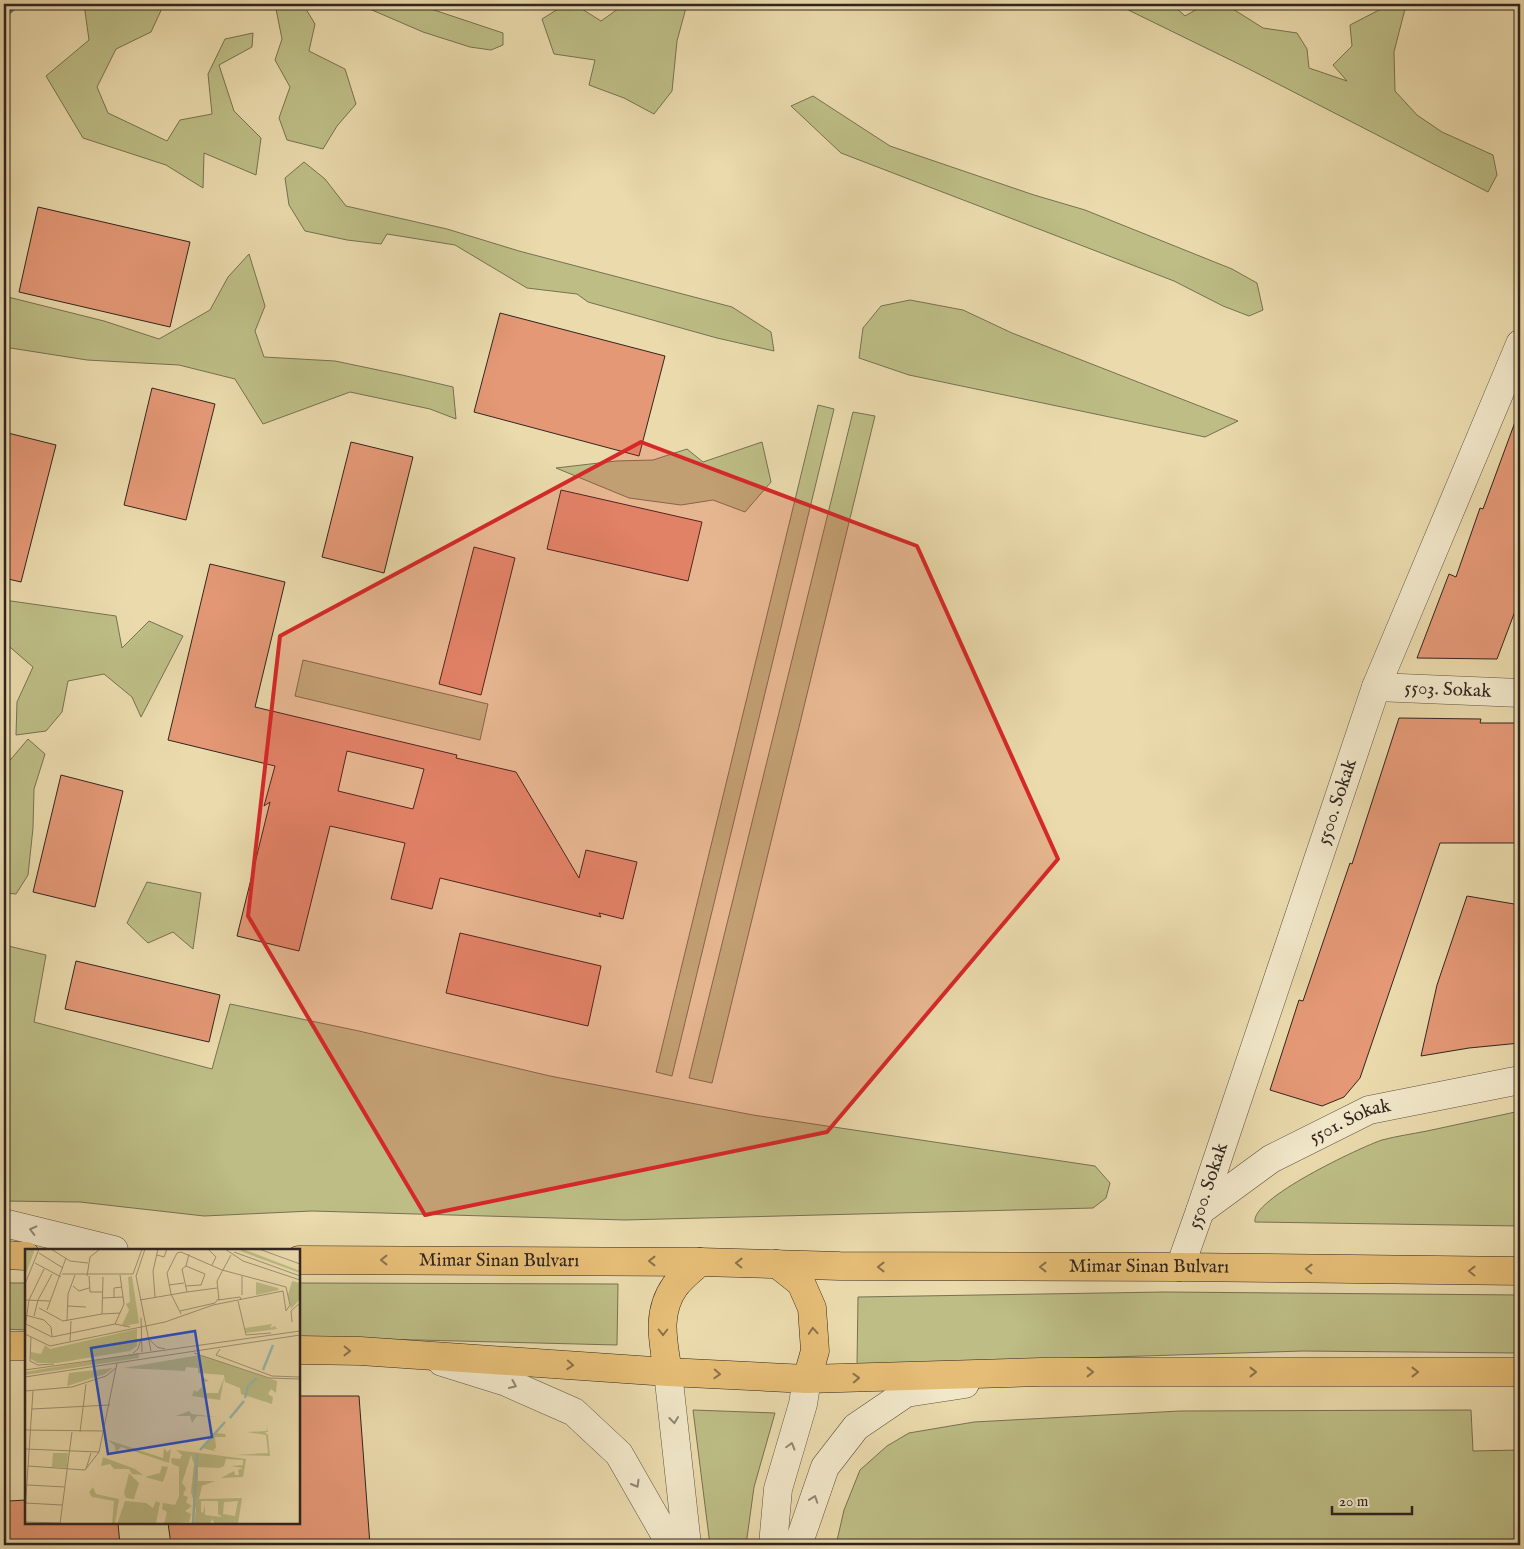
<svg xmlns="http://www.w3.org/2000/svg" width="1524" height="1549" font-family="'IM FELL English',serif">
<style>
.green{fill:#bdbd85;stroke:#777152}
.lines{fill:none;stroke-linecap:round;stroke-linejoin:round}
.stream{stroke:#6f7e75;stroke-width:8}
.building{fill:#e49876;stroke:#31251f;fill-rule:evenodd}
.minor-casing{stroke:#5f5242;stroke-width:29}
.highway-casing{stroke:#31251f;stroke-width:29}
.minor{stroke:#f1e7c9;stroke-width:28}
.highway{stroke:#e5bd76;stroke-width:28}
.oneway{stroke:#918674}
.oneway2{stroke:#8b714a}
.marked{fill:#d62828;fill-opacity:0.2;stroke:#d62828;stroke-width:4;stroke-linejoin:round}
.labels{text-anchor:middle;dominant-baseline:central;stroke-width:4.5;stroke-linejoin:round;paint-order:stroke}
.street-label{font-size:19px;fill:#31251f;stroke:#f1e7c9}
.inset-river{fill:none;stroke:#98baae;stroke-width:2.5}
.inset-road{fill:none;stroke:#a09274;stroke-width:1}
.view{fill:#1d4ed8;fill-opacity:0.15;stroke:#1d4ed8;stroke-width:2.5}
.inset-edge{fill:none;stroke:#31251f;stroke-width:2.5}
</style>
<rect width="100%" height="100%" fill="#eadaac"/>
<filter id="stains"><feTurbulence type="fractalNoise" baseFrequency=".004" numOctaves="4"/><feColorMatrix values="0 0 0 0 .2 0 0 0 0 .09 0 0 0 0 .02 0 0 0 .5 -.17"/></filter>
<radialGradient id="worn" r=".72"><stop offset=".6" stop-color="#630" stop-opacity="0"/><stop offset="1" stop-color="#630" stop-opacity=".3"/></radialGradient>
<g class="green">
<path d="M 84,4 L 164,4 L 151,32 L 116,49 L 97,87 L 108,113 L 167,141 L 180,120 L 212,114 L 208,74 L 225,39 L 253,33 L 252,47 L 219,65 L 234,111 L 261,138 L 256,175 L 204,153 L 203,188 L 166,165 L 83,138 L 46,76 L 89,40 Z"/>
<path d="M 275,4 L 303,4 L 315,24 L 309,51 L 345,69 L 356,104 L 337,126 L 323,149 L 287,140 L 279,118 L 290,87 L 275,60 L 282,39 Z"/>
<path d="M 358,4 L 416,4 L 503,33 L 503,45 L 491,50 L 470,47 L 423,32 Z"/>
<path d="M 566,4 L 574,4 L 601,21 L 625,4 L 687,4 L 677,41 L 672,91 L 654,114 L 624,98 L 589,85 L 595,60 L 554,54 L 542,19 Z"/>
<path d="M 1116,4 L 1172,4 L 1185,16 L 1206,4 L 1225,4 L 1263,28 L 1297,33 L 1307,49 L 1309,68 L 1347,81 L 1333,65 L 1352,46 L 1350,25 L 1381,9 L 1406,5 L 1394,52 L 1395,91 L 1417,115 L 1442,132 L 1493,155 L 1497,175 L 1488,192 L 1247,68 Z"/>
<path d="M 813,96 L 890,146 L 1034,195 L 1085,210 L 1232,269 L 1257,283 L 1263,310 L 1249,316 L 1223,306 L 1174,281 L 841,153 L 791,106 Z"/>
<path d="M 304,162 L 325,179 L 346,206 L 447,229 L 519,251 L 732,307 L 771,332 L 774,351 L 717,338 L 588,302 L 577,294 L 527,288 L 455,245 L 387,234 L 381,244 L 347,240 L 305,231 L 289,205 L 285,178 Z"/>
<path d="M 249,254 L 265,306 L 255,331 L 264,357 L 335,361 L 402,375 L 453,387 L 456,419 L 430,409 L 350,392 L 263,424 L 235,379 L 179,365 L 87,360 L 4,347 L 4,296 L 104,321 L 159,339 L 210,310 L 228,277 Z"/>
<path d="M 910,300 L 963,310 L 1012,333 L 1238,421 L 1205,437 L 909,375 L 859,358 L 863,328 L 881,306 Z"/>
<path d="M 818,405 L 834,409 L 672,1076 L 656,1072 Z"/>
<path d="M 853,412 L 875,416 L 712,1083 L 689,1078 Z"/>
<path d="M 762,442 L 771,482 L 745,512 L 713,500 L 681,505 L 629,498 L 556,468 L 616,461 L 653,460 L 687,449 L 703,462 Z"/>
<path d="M 4,600 L 116,616 L 122,648 L 149,621 L 183,636 L 141,717 L 132,697 L 104,674 L 68,681 L 62,712 L 46,731 L 16,735 L 17,702 L 33,667 L 4,642 Z"/>
<path d="M 303,660 L 488,704 L 480,740 L 295,696 Z"/>
<path d="M 28,739 L 45,754 L 34,789 L 33,828 L 28,875 L 16,894 L 4,893 L 4,777 L 6,765 Z"/>
<path d="M 147,882 L 201,893 L 193,949 L 173,932 L 148,943 L 127,923 Z"/>
<path d="M 4,945 L 46,955 L 34,1022 L 212,1069 L 230,1004 L 359,1031 L 550,1076 L 753,1115 L 1095,1166 L 1110,1183 L 1106,1198 L 1093,1208 L 625,1220 L 312,1211 L 204,1216 L 80,1202 L 4,1201 Z"/>
<path d="M 1520,1111 L 1520,1226 L 1255,1222 C 1250,1199 1361,1147 1382,1140 C 1397,1136 1412,1134 1427,1131 C 1458,1124 1489,1118 1520,1111 Z"/>
<path d="M 4,1283 L 26,1283 L 26,1330 L 4,1329 Z"/>
<path d="M 299,1283 L 618,1284 L 617,1345 L 299,1337 Z"/>
<path d="M 1165,1292 L 1520,1295 L 1520,1353 L 1303,1351 L 857,1365 L 858,1297 Z"/>
<path d="M 693,1410 L 775,1413 L 754,1487 L 746,1545 L 710,1545 Z"/>
<path d="M 1471,1410 L 1473,1451 L 1520,1450 L 1520,1545 L 836,1545 L 844,1510 L 860,1470 L 887,1446 L 909,1433 L 974,1422 L 1180,1411 Z"/>
</g>
<g class="lines">
<path class="stream" d="M 4,14 L 16,4"/>
</g>
<g class="building">
<path d="M 38,207 L 190,242 L 170,327 L 19,292 Z"/>
<path d="M 500,313 L 665,356 L 639,456 L 474,412 Z"/>
<path d="M 152,388 L 215,404 L 186,520 L 124,505 Z"/>
<path d="M 1518,414 L 1520,414 L 1520,598 L 1497,659 L 1417,658 L 1449,574 L 1456,577 L 1480,508 L 1483,509 Z"/>
<path d="M 4,432 L 56,445 L 21,582 L 4,578 Z"/>
<path d="M 351,442 L 413,457 L 384,573 L 322,557 Z"/>
<path d="M 561,490 L 702,522 L 688,581 L 547,549 Z"/>
<path d="M 474,547 L 515,558 L 481,695 L 439,684 Z"/>
<path d="M 210,564 L 285,582 L 255,707 L 457,755 L 456,758 L 516,772 L 579,878 L 586,850 L 637,862 L 623,919 L 599,913 L 601,917 L 440,878 L 432,909 L 391,899 L 405,843 L 330,826 L 299,951 L 237,936 L 270,802 L 264,806 L 275,766 L 168,740 ZM 347,751 L 424,769 L 413,809 L 338,791 Z"/>
<path d="M 1399,718 L 1481,719 L 1480,723 L 1520,723 L 1520,843 L 1440,843 L 1360,1078 L 1344,1097 L 1322,1106 L 1270,1090 L 1299,1000 L 1303,1001 L 1350,863 L 1352,864 Z"/>
<path d="M 61,775 L 123,791 L 95,907 L 33,892 Z"/>
<path d="M 1467,896 L 1520,905 L 1520,1043 L 1469,1048 L 1421,1056 L 1437,985 Z"/>
<path d="M 460,933 L 601,966 L 588,1026 L 446,993 Z"/>
<path d="M 76,961 L 220,995 L 209,1042 L 65,1009 Z"/>
<path d="M 299,1396 L 359,1396 L 370,1545 L 171,1545 L 168,1523 L 299,1523 Z"/>
<path d="M 26,1500 L 26,1523 L 118,1523 L 120,1545 L 4,1545 L 4,1507 L 9,1501 Z"/>
</g>
<g class="lines">
<defs>
<g id="minor">
<path id="s1" d="M 1376,687 L 1520,693"/>
<path id="s2" d="M 1200,1211 L 1271,1159 L 1369,1110 L 1520,1080"/>
<path d="M 4,1223 L 114,1250"/>
<path id="s3" d="M 1180,1267 L 1200,1211 L 1376,687 L 1520,344"/>
<path d="M 442,1362 L 506,1382 L 574,1412 L 619,1454 L 671,1545"/>
<path d="M 668,1372 L 687,1545"/>
<path d="M 773,1545 L 778,1489 L 803,1404 L 807,1379"/>
<path d="M 798,1545 L 825,1467 L 856,1427 L 906,1393 L 965,1384"/>
</g>
<g id="highway">
<path d="M 4,1255 L 26,1256"/>
<path id="s4" d="M 299,1260 L 700,1262 L 840,1266 L 1180,1267 L 1520,1271"/>
<path d="M 777,1264 L 801,1283 L 812,1308 L 815,1351 L 807,1379"/>
<path d="M 4,1346 L 26,1346"/>
<path d="M 299,1350 L 360,1351 L 668,1372 L 807,1379 L 1041,1372 L 1520,1372"/>
<path d="M 668,1372 C 663,1341 656,1313 675,1286 C 682,1277 692,1269 700,1262"/>
</g>
</defs>
<use href="#minor" class="minor-casing"/>
<use href="#highway" class="highway-casing"/>
<use href="#minor" class="minor"/>
<use href="#highway" class="highway"/>
</g>
<defs><path id="oneway-chevron" d="M-2-3.5L2.5 0L-2 3.5" fill="none" stroke-width="1.6" stroke-linecap="round" stroke-linejoin="round" transform="scale(1.25)"/></defs>
<g class="oneway">
<use href="#oneway-chevron" transform="translate(33 1230) rotate(-166)"/>
<use href="#oneway-chevron" transform="translate(513 1385) rotate(24)"/>
<use href="#oneway-chevron" transform="translate(674 1420) rotate(84)"/>
<use href="#oneway-chevron" transform="translate(791 1446) rotate(-74)"/>
<use href="#oneway-chevron" transform="translate(636 1484) rotate(60)"/>
<use href="#oneway-chevron" transform="translate(814 1499) rotate(-71)"/>
</g>
<g class="oneway2">
<use href="#oneway-chevron" transform="translate(384 1260) rotate(180)"/>
<use href="#oneway-chevron" transform="translate(652 1261) rotate(-180)"/>
<use href="#oneway-chevron" transform="translate(739 1263) rotate(-179)"/>
<use href="#oneway-chevron" transform="translate(881 1267) rotate(-180)"/>
<use href="#oneway-chevron" transform="translate(1043 1267) rotate(-180)"/>
<use href="#oneway-chevron" transform="translate(1309 1269) rotate(-179)"/>
<use href="#oneway-chevron" transform="translate(1472 1271) rotate(-179)"/>
<use href="#oneway-chevron" transform="translate(813 1331) rotate(-94)"/>
<use href="#oneway-chevron" transform="translate(663 1332) rotate(90)"/>
<use href="#oneway-chevron" transform="translate(347 1351) rotate(1)"/>
<use href="#oneway-chevron" transform="translate(570 1365) rotate(4)"/>
<use href="#oneway-chevron" transform="translate(1090 1372)"/>
<use href="#oneway-chevron" transform="translate(1253 1372)"/>
<use href="#oneway-chevron" transform="translate(1415 1372)"/>
<use href="#oneway-chevron" transform="translate(717 1374) rotate(3)"/>
<use href="#oneway-chevron" transform="translate(856 1378) rotate(-2)"/>
</g>
<path class="marked" d="M 641,442 L 917,546 L 1058,859 L 827,1132 L 425,1215 L 248,916 L 280,636 Z"/>
<g class="labels">
<g class="street-label">
<text stroke="none"><textPath href="#s1" startOffset="72">5503. Sokak</textPath></text>
<text stroke="none"><textPath href="#s3" startOffset="491">5500. Sokak</textPath></text>
<text stroke="none"><textPath href="#s2" startOffset="176">5501. Sokak</textPath></text>
<text stroke="none"><textPath href="#s3" startOffset="86">5500. Sokak</textPath></text>
<text stroke="none"><textPath href="#s4" startOffset="200">Mimar Sinan Bulvarı</textPath></text>
<text stroke="none"><textPath href="#s4" startOffset="850">Mimar Sinan Bulvarı</textPath></text>
</g>
</g>
<g transform="translate(25 1249)">
<rect width="275" height="275" fill="#eadaac"/>
<path d="M 0,0 L 10,0 L 0,27 ZM 218,0 L 275,22 L 275,24 L 215,2 ZM 107,27 L 114,74 L 100,77 L 97,76 L 104,61 L 101,55 L 105,53 L 103,28 ZM 267,32 L 275,34 L 275,50 L 266,60 L 263,46 ZM 231,33 L 253,39 L 254,41 L 231,46 ZM 247,75 L 245,79 L 250,77 L 252,80 L 221,84 L 220,79 ZM 112,80 L 112,97 L 105,102 L 32,114 L 13,114 L 6,110 L 6,103 L 16,105 L 20,96 L 25,100 ZM 113,104 L 114,109 L 0,126 L 0,123 ZM 175,106 L 252,132 L 251,144 L 246,140 L 243,145 L 248,148 L 247,155 L 216,145 L 215,139 L 200,133 L 199,126 L 173,124 L 173,119 L 161,118 L 160,122 L 98,119 ZM 88,119 L 80,125 L 42,137 L 44,124 ZM 176,127 L 184,132 L 178,133 L 179,144 L 193,144 L 199,129 L 195,151 L 167,147 L 169,141 L 172,143 L 177,138 ZM 164,162 L 167,165 L 193,168 L 172,167 L 167,174 L 165,167 L 151,167 ZM 241,176 L 243,183 L 240,183 L 243,186 L 245,207 L 210,206 L 243,204 L 241,186 L 222,183 L 242,182 ZM 190,184 L 200,185 L 201,188 L 190,188 L 191,199 L 188,201 L 193,203 L 177,199 ZM 83,191 L 138,209 L 139,199 L 142,203 L 146,200 L 144,214 L 96,198 L 91,203 L 90,197 ZM 151,201 L 221,210 L 218,228 L 196,229 L 209,222 L 210,226 L 214,226 L 213,221 L 218,219 L 206,217 L 218,216 L 218,211 L 201,210 L 199,217 L 194,219 L 173,218 L 173,232 L 190,232 L 177,237 L 174,250 L 217,249 L 213,275 L 190,275 L 187,270 L 185,275 L 169,275 L 171,261 L 166,243 L 169,215 L 166,206 L 157,234 L 161,239 L 158,246 L 163,248 L 161,253 L 167,257 L 160,262 L 166,265 L 164,273 L 139,275 L 142,263 L 137,260 L 138,254 L 150,256 L 154,247 L 154,218 L 147,215 L 146,211 L 147,209 L 155,210 L 157,206 ZM 176,252 L 193,252 L 193,265 L 197,268 L 180,266 L 180,256 L 178,264 L 176,263 ZM 213,252 L 210,267 L 198,265 L 199,253 ZM 28,204 L 43,204 L 42,219 L 27,218 ZM 78,208 L 110,220 L 118,226 L 107,225 L 104,220 L 89,220 L 85,215 L 76,217 ZM 137,217 L 143,218 L 138,233 L 120,228 L 135,224 ZM 104,224 L 114,234 L 109,250 L 101,249 L 99,244 ZM 68,238 L 71,245 L 94,250 L 90,275 L 87,275 L 89,252 L 67,248 L 64,243 ZM 100,252 L 121,254 L 128,259 L 131,252 L 135,254 L 131,274 L 92,275 Z" fill="#bdbd85" fill-rule="evenodd"/>
<path class="inset-river" d="M 238,121 L 248,96M 220,149 L 223,137 L 232,129M 205,169 L 219,152M 175,201 L 200,173M 168,275 L 172,205"/>
<path class="inset-road" d="M 26,0 L 45,12 L 63,14M 120,0 L 111,27 L 126,102M 183,0 L 191,8 L 187,16M 200,0 L 218,12 L 275,31M 234,0 L 275,15M 209,3 L 275,27M 14,4 L 38,19M 132,6 L 139,8 L 142,0M 10,14 L 36,28M 37,25 L 108,25 L 117,0M 62,27 L 65,8 L 75,0M 64,27 L 65,43 L 77,43M 0,35 L 14,0M 144,36 L 159,34M 48,37 L 54,42 L 64,39M 160,37 L 176,36 L 180,25 L 161,17M 258,42 L 261,62M 162,43 L 192,39M 217,46 L 217,27M 130,48 L 128,22 L 133,0M 77,49 L 98,48M 89,49 L 89,39 L 97,38M 0,51 L 25,52M 115,51 L 162,43 L 157,20 L 161,17 L 164,5M 193,51 L 215,48 L 216,51M 194,51 L 192,32 L 206,6M 213,52 L 221,86 L 246,84M 43,57 L 61,58M 14,59 L 38,72 L 77,65 L 78,28M 22,61 L 41,9M 155,62 L 190,54 L 193,50M 77,65 L 95,64M 156,65 L 146,45 L 142,24 L 152,4 L 156,3 L 197,21 L 261,38 L 265,56 L 261,62M 0,66 L 19,71 L 26,78 L 27,87M 9,67 L 13,51 L 27,25M 116,69 L 117,103M 42,72 L 43,45 L 50,26M 267,73 L 266,62 L 275,54M 1,75 L 27,88 L 90,75 L 105,78M 90,75 L 99,55 L 95,26M 0,78 L 4,51 L 19,20M 0,85 L 25,97 L 140,73 L 188,56 L 258,42M 6,88 L 5,112 L 13,116 L 29,115M 124,90 L 132,98 L 140,100M 45,92 L 46,72M 195,100 L 191,106 L 247,127 L 275,128M 108,104 L 113,100 L 116,90M 169,104 L 244,129 L 275,130M 0,121 L 275,82M 0,128 L 275,86M 0,142 L 47,138 L 81,127 L 91,119M 7,160 L 85,156M 0,181 L 79,182M 55,183 L 61,135M 0,200 L 74,203M 3,217 L 60,221M 61,220 L 66,204M 60,221 L 74,203 L 92,114M 2,236 L 40,238M 0,254 L 37,256M 0,263 L 8,142M 0,273 L 35,274M 35,275 L 47,183"/>
<path class="view" d="M 170,82 L 187,188 L 83,205 L 66,99 Z"/>
<rect width="275" height="275" class="inset-edge"/>
</g>
<rect width="1524" height="1549" fill="none" stroke="#eadaac" stroke-width="20"/>
<rect x="5" y="5" width="1514" height="1539" fill="none" stroke="#31251f" stroke-width="2.5"/>
<rect x="10" y="10" width="1504" height="1529" fill="none" stroke="#31251f"/>
<path d="M1332 1506v8h80v-8" fill="none" stroke="#31251f" stroke-width="2.5"/>
<text x="1339" y="1506" font-size="15" fill="#31251f" stroke="#f1e7c9" stroke-width="4" paint-order="stroke">20 m</text>
<rect width="100%" height="100%" filter="url(#stains)"/>
<rect width="100%" height="100%" fill="url(#worn)"/>
</svg>
